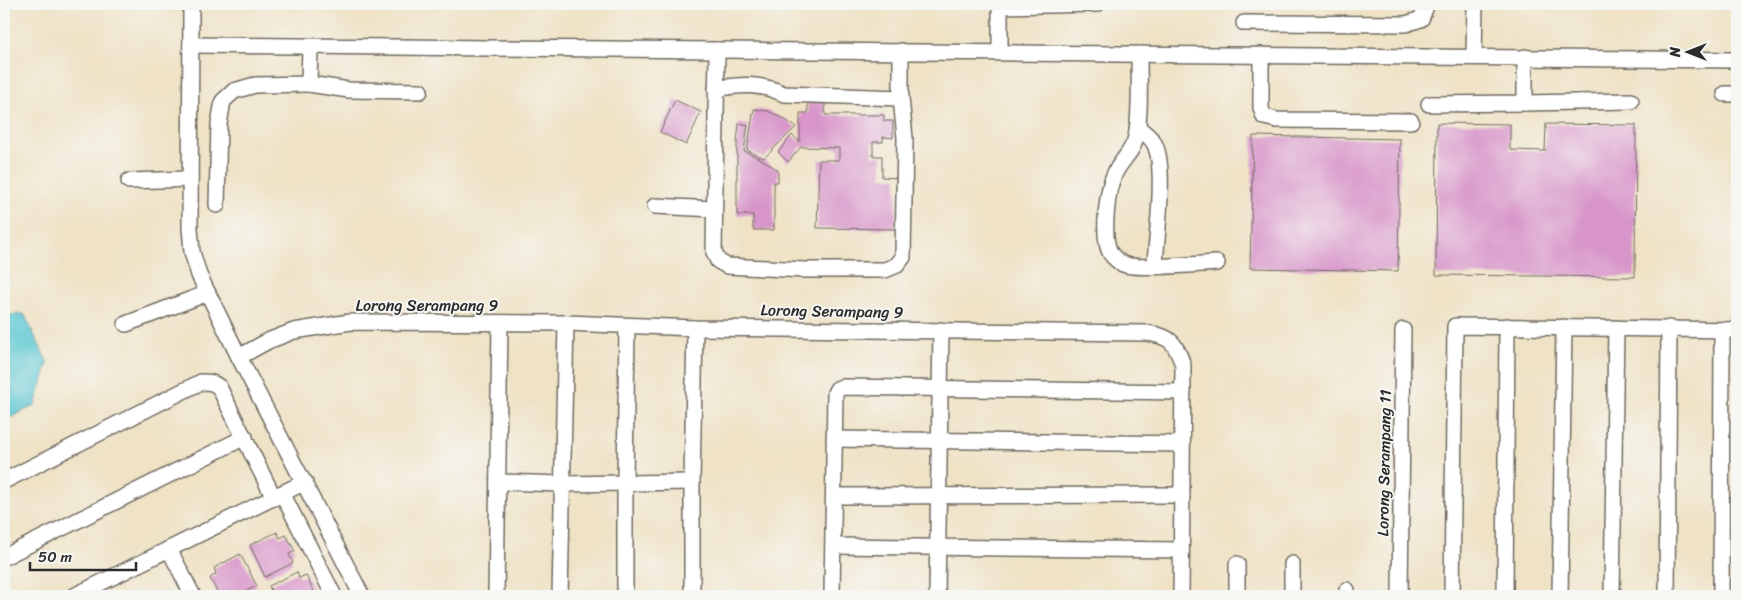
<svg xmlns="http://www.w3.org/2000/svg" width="1741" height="600" font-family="Sriracha,sans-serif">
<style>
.water{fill:#5bc7d2;stroke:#43797e}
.building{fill:#d895c9}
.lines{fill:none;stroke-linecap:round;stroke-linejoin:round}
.minor-casing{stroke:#706b61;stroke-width:18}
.minor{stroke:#fff;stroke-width:15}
.labels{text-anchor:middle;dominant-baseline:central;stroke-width:4;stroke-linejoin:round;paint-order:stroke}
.street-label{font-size:16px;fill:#2b2b2b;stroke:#f6f6f2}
</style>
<rect width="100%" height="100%" fill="#f6f6f2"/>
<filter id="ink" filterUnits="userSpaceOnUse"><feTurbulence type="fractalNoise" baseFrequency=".02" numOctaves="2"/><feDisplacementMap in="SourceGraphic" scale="10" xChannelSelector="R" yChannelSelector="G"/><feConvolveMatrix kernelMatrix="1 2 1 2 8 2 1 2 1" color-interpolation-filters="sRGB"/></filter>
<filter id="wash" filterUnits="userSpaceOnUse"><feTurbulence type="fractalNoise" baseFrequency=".0096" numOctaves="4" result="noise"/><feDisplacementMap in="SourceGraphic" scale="20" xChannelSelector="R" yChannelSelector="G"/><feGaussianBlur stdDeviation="1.12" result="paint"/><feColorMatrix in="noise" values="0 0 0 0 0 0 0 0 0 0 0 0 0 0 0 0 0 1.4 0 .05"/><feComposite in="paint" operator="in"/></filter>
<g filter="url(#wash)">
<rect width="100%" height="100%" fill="#efe2c5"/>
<path class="water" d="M 24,314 L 48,363 L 35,405 L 4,421 L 4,315 Z"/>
<g id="blocks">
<g class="building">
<path d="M 808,98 L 825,98 L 825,115 L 884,115 L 884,121 L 893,121 L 893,138 L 883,137 L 883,142 L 873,142 L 873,156 L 882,156 L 882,177 L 897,178 L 896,229 L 817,228 L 819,160 L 839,160 L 839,148 L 801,147 L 788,162 L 778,152 L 792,135 L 800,142 L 800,113 L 808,113 Z"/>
<path d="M 675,100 L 701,112 L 686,145 L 660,132 Z"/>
<path d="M 754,109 L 768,111 L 784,119 L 796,127 L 764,158 L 747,150 Z"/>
<path d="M 739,123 L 748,125 L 744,151 L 763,160 L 778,170 L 778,182 L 774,182 L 774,230 L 753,230 L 753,215 L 737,215 L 737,143 Z"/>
<path d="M 1437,123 L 1510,124 L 1510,150 L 1545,151 L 1546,124 L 1636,125 L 1635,277 L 1436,275 Z"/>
<path d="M 1253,136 L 1400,139 L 1398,271 L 1250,268 Z"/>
<path d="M 277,532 L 280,538 L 286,535 L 295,551 L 289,554 L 293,563 L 265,577 L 250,545 Z"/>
<path d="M 240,554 L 257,586 L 236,596 L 227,596 L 224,591 L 218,594 L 210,578 L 216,574 L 214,568 Z"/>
<path d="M 297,572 L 299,578 L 306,575 L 314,592 L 308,595 L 309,596 L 274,596 L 269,586 Z"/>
</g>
</g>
</g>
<g filter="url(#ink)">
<use href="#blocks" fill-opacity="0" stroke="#706b61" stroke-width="1"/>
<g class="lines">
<defs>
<g id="minor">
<path d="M 191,4 L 190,228 L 192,252 L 199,275 L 239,357 L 362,596"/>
<path d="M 1244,23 L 1406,24 L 1421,19 L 1425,9 L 1424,4"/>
<path d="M 191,45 L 1737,60"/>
<path d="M 717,50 L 714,252 L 718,261 L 727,266 L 805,270 L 885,270 L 897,265 L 903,257 L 905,138 L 901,98 L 901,51"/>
<path d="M 1000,52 L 1000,6 L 1097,4"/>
<path d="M 1139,54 C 1139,81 1141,111 1136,137 C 1133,152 1121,160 1115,173 C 1107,189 1101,239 1111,254 C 1113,257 1120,263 1123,264 C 1134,270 1200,264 1217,263"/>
<path d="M 1261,55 L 1261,108 L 1264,117 L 1277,120 L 1411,121"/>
<path d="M 1474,57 L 1475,4"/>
<path d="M 309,84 L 349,90 L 420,91"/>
<path d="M 716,89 C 740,84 761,83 784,94 L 901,98"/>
<path d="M 1725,94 L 1737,94"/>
<path d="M 1525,103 L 1631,101"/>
<path d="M 1429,104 L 1525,103 L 1525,57"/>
<path d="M 1138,127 C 1143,132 1151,137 1154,143 C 1167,166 1156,238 1155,266"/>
<path d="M 129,181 L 190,179"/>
<path d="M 217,205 L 219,124 L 223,101 L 234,91 L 255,85 L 309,84 L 310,46"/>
<path d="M 655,206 L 714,209"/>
<path d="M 126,324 L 208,293"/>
<path d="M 239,357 L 268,341 L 294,331 L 350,322 L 566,323 L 695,328 L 1146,333 C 1171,336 1175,342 1183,365 L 1181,596"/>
<path d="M 834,439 L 1182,444"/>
<path d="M 4,481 L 201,382 C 209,382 213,382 219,387 L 274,498"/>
<path d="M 499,482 L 562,484 L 692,482"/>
<path d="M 282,493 L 334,596"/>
<path d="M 834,496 L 1182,495"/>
<path d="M 833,546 L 1181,550"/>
<path d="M 169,549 L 193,596"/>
<path d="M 4,557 L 245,437"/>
<path d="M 74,596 L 305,482"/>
<path d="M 496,596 L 500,323"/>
<path d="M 560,596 L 566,323"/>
<path d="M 625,596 L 625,483 L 627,326"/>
<path d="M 692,596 L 692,482 L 695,328"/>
<path d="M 832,596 L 835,393 L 837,389 L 842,387 L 1183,392"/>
<path d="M 937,596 L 941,330"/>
<path d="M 1237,596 L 1237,564"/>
<path d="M 1292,596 L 1292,564"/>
<path d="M 1347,596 L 1347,590"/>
<path d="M 1400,596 L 1403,330"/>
<path d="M 1452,596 L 1455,326 L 1737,330"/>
<path d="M 1505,596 L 1507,326"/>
<path d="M 1560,596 L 1564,327"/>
<path d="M 1612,596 L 1616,328"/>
<path d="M 1667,596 L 1669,328"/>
<path d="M 1721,596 L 1722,330"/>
</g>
</defs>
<use href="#minor" class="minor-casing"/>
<use href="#minor" class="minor"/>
</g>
</g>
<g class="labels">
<g class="street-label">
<text x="427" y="305">Lorong Serampang 9</text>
<text transform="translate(832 311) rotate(1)">Lorong Serampang 9</text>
<text transform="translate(1384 463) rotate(-89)">Lorong Serampang 11</text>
</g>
</g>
<rect width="1741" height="600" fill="none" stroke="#f6f6f2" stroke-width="20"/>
<g transform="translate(1688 52) rotate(270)" stroke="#f6f6f2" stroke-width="4" paint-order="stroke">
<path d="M0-4L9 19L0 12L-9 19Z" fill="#2b2b2b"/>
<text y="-8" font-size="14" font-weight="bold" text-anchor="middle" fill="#2b2b2b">N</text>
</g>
<path d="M30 562v8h106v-8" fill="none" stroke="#2b2b2b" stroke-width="2.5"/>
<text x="38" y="562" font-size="15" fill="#2b2b2b" stroke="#f6f6f2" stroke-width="4" paint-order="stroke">50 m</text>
</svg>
